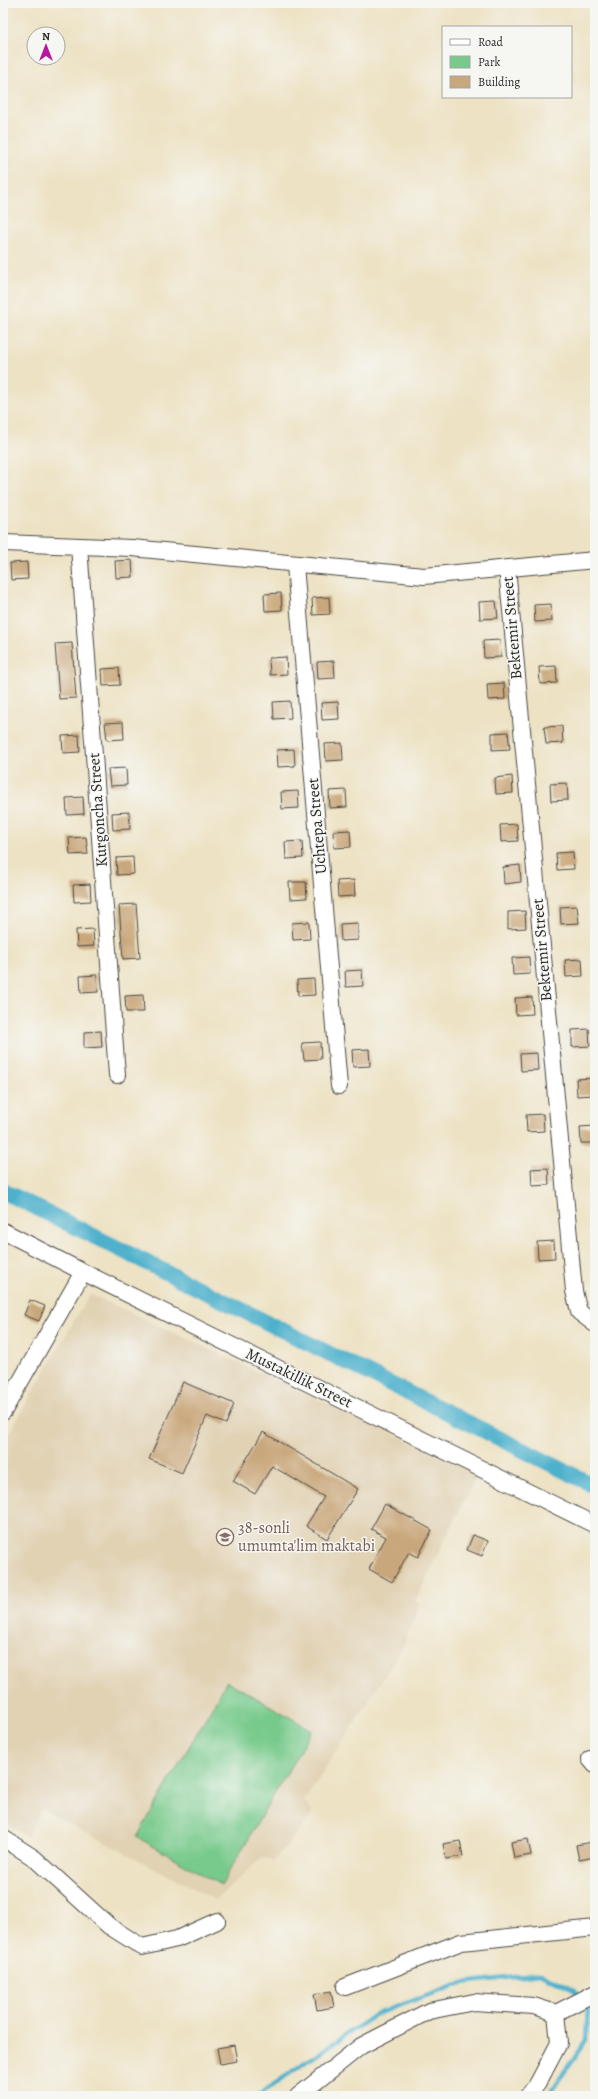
<svg xmlns="http://www.w3.org/2000/svg" width="598" height="2099" font-family="Alegreya,serif">
<style>
.built{fill:#e1d2b4}
.green{fill:#78ca8c;stroke:#527a5c}
.lines{fill:none;stroke-linecap:round;stroke-linejoin:round}
.stream{stroke:#4db1cc;stroke-width:4.5}
.canal{stroke:#4db1cc;stroke-width:16}
.building{fill:#c9a77c}
.minor-casing{stroke:#484642;stroke-width:18}
.minor{stroke:#fff;stroke-width:16}
.labels{text-anchor:middle;dominant-baseline:central;stroke-width:3;stroke-linejoin:round;paint-order:stroke}
.street-label{font-size:16px;fill:#2b2b2b;stroke:#f6f6f2}
.education-label{font-size:16px;fill:#785e54;stroke:#f6f6f2;text-anchor:start}
</style>
<rect width="100%" height="100%" fill="#f6f6f2"/>
<filter id="ink" filterUnits="userSpaceOnUse"><feTurbulence type="fractalNoise" baseFrequency=".025" numOctaves="2"/><feDisplacementMap in="SourceGraphic" scale="8" xChannelSelector="R" yChannelSelector="G"/><feConvolveMatrix kernelMatrix="1 2 1 2 8 2 1 2 1" color-interpolation-filters="sRGB"/></filter>
<filter id="wash" filterUnits="userSpaceOnUse"><feTurbulence type="fractalNoise" baseFrequency=".012" numOctaves="4" result="noise"/><feDisplacementMap in="SourceGraphic" scale="16" xChannelSelector="R" yChannelSelector="G"/><feGaussianBlur stdDeviation="0.9" result="paint"/><feColorMatrix in="noise" values="0 0 0 0 0 0 0 0 0 0 0 0 0 0 0 0 0 1.4 0 .05"/><feComposite in="paint" operator="in"/></filter>
<g filter="url(#wash)">
<rect width="100%" height="100%" fill="#ede2c4"/>
<path class="built" d="M 90,1294 L 478,1473 L 415,1601 L 419,1604 L 402,1649 L 304,1801 L 313,1813 L 273,1862 L 263,1856 L 216,1900 L 41,1809 L 27,1838 L 3,1820 L 3,1443 Z"/>
<path class="green" d="M 227,1681 L 312,1730 L 221,1885 L 137,1837 Z"/>
<g class="lines">
<path class="stream" d="M 257,2096 L 376,2014 L 462,1983 L 541,1974 L 574,1990 L 588,2008 L 586,2040 L 548,2096"/>
<path class="canal" d="M 3,1191 L 595,1486"/>
</g>
<g id="blocks">
<g class="building">
<path d="M 132,560 L 133,577 L 116,578 L 115,561 Z"/>
<path d="M 27,562 L 28,579 L 11,580 L 10,563 Z"/>
<path d="M 281,593 L 282,610 L 265,611 L 264,594 Z"/>
<path d="M 329,597 L 330,614 L 313,615 L 312,598 Z"/>
<path d="M 496,601 L 498,618 L 480,619 L 479,602 Z"/>
<path d="M 551,604 L 552,621 L 535,622 L 534,605 Z"/>
<path d="M 500,640 L 501,657 L 484,658 L 483,641 Z"/>
<path d="M 72,643 L 76,698 L 59,699 L 55,644 Z"/>
<path d="M 286,657 L 287,674 L 270,675 L 269,658 Z"/>
<path d="M 334,661 L 335,678 L 318,679 L 317,662 Z"/>
<path d="M 556,666 L 557,683 L 540,684 L 539,667 Z"/>
<path d="M 119,668 L 120,685 L 103,686 L 102,669 Z"/>
<path d="M 504,683 L 505,699 L 488,700 L 487,684 Z"/>
<path d="M 290,701 L 291,718 L 274,719 L 273,702 Z"/>
<path d="M 338,702 L 339,719 L 322,720 L 321,703 Z"/>
<path d="M 123,722 L 124,739 L 107,740 L 105,723 Z"/>
<path d="M 562,726 L 563,743 L 546,744 L 544,727 Z"/>
<path d="M 508,732 L 510,749 L 492,750 L 492,733 Z"/>
<path d="M 79,735 L 80,752 L 63,753 L 62,736 Z"/>
<path d="M 342,743 L 343,760 L 326,761 L 325,744 Z"/>
<path d="M 294,749 L 295,766 L 278,767 L 277,750 Z"/>
<path d="M 126,768 L 127,785 L 110,786 L 108,769 Z"/>
<path d="M 512,776 L 513,793 L 496,794 L 495,778 Z"/>
<path d="M 567,783 L 568,800 L 551,801 L 550,784 Z"/>
<path d="M 346,790 L 347,807 L 330,808 L 329,791 Z"/>
<path d="M 298,791 L 299,808 L 282,809 L 281,792 Z"/>
<path d="M 83,797 L 84,814 L 67,815 L 66,798 Z"/>
<path d="M 129,812 L 130,829 L 113,830 L 112,813 Z"/>
<path d="M 517,824 L 518,841 L 501,842 L 500,825 Z"/>
<path d="M 350,830 L 351,847 L 334,848 L 333,831 Z"/>
<path d="M 86,837 L 88,854 L 70,855 L 69,838 Z"/>
<path d="M 302,841 L 303,858 L 286,859 L 285,842 Z"/>
<path d="M 573,852 L 574,869 L 557,870 L 556,853 Z"/>
<path d="M 133,857 L 134,874 L 117,875 L 116,858 Z"/>
<path d="M 520,865 L 521,882 L 504,884 L 503,867 Z"/>
<path d="M 354,880 L 355,896 L 338,897 L 337,881 Z"/>
<path d="M 289,882 L 306,882 L 307,898 L 290,899 Z"/>
<path d="M 90,884 L 91,901 L 74,902 L 73,885 Z"/>
<path d="M 136,904 L 140,958 L 123,959 L 119,905 Z"/>
<path d="M 577,906 L 579,923 L 561,924 L 560,907 Z"/>
<path d="M 525,911 L 526,928 L 508,929 L 508,912 Z"/>
<path d="M 309,922 L 310,939 L 293,940 L 292,923 Z"/>
<path d="M 358,923 L 358,940 L 341,941 L 340,924 Z"/>
<path d="M 93,929 L 94,946 L 77,947 L 76,930 Z"/>
<path d="M 529,957 L 530,974 L 513,975 L 512,958 Z"/>
<path d="M 582,959 L 583,976 L 566,977 L 565,960 Z"/>
<path d="M 362,970 L 363,986 L 346,987 L 345,971 Z"/>
<path d="M 97,975 L 98,992 L 81,993 L 80,976 Z"/>
<path d="M 314,979 L 315,995 L 298,996 L 297,980 Z"/>
<path d="M 143,995 L 144,1012 L 126,1012 L 125,996 Z"/>
<path d="M 532,997 L 533,1014 L 516,1015 L 515,998 Z"/>
<path d="M 589,1029 L 590,1046 L 572,1047 L 572,1030 Z"/>
<path d="M 101,1031 L 102,1047 L 84,1048 L 84,1032 Z"/>
<path d="M 320,1042 L 321,1059 L 304,1060 L 302,1043 Z"/>
<path d="M 369,1049 L 370,1066 L 353,1067 L 352,1050 Z"/>
<path d="M 537,1053 L 538,1070 L 521,1071 L 520,1054 Z"/>
<path d="M 593,1078 L 594,1095 L 577,1096 L 576,1079 Z"/>
<path d="M 543,1114 L 544,1131 L 527,1132 L 526,1115 Z"/>
<path d="M 595,1126 L 595,1143 L 581,1143 L 580,1127 Z"/>
<path d="M 548,1168 L 549,1185 L 532,1186 L 531,1169 Z"/>
<path d="M 554,1241 L 555,1258 L 538,1259 L 537,1242 Z"/>
<path d="M 30,1300 L 45,1306 L 39,1321 L 24,1315 Z"/>
<path d="M 183,1382 L 234,1404 L 226,1424 L 207,1416 L 182,1473 L 149,1459 Z"/>
<path d="M 263,1432 L 358,1489 L 327,1539 L 306,1526 L 324,1497 L 272,1466 L 255,1494 L 233,1481 Z"/>
<path d="M 385,1504 L 432,1530 L 418,1557 L 409,1552 L 392,1582 L 369,1569 L 386,1537 L 371,1529 Z"/>
<path d="M 473,1535 L 488,1541 L 482,1556 L 467,1550 Z"/>
<path d="M 528,1839 L 531,1855 L 514,1858 L 511,1842 Z"/>
<path d="M 460,1841 L 463,1856 L 446,1859 L 443,1844 Z"/>
<path d="M 592,1842 L 595,1857 L 579,1860 L 576,1845 Z"/>
<path d="M 331,1991 L 334,2007 L 317,2010 L 314,1994 Z"/>
<path d="M 234,2045 L 237,2061 L 220,2064 L 217,2048 Z"/>
</g>
</g>
</g>
<g filter="url(#ink)">
<use href="#blocks" fill-opacity="0" stroke="#484642" stroke-width="1"/>
<g class="lines">
<defs>
<g id="minor">
<path d="M 3,543 L 132,548 L 424,576 L 595,560"/>
<path d="M 79,546 L 117,1075"/>
<path d="M 295,565 L 339,1086"/>
<path d="M 507,568 L 574,1291 L 579,1312 L 595,1324"/>
<path d="M 3,1231 L 83,1272 L 595,1525"/>
<path d="M 3,1412 L 83,1272"/>
<path d="M 590,1759 L 595,1765"/>
<path d="M 3,1838 L 34,1858 L 109,1926 L 142,1947 L 177,1939 L 217,1921"/>
<path d="M 345,1987 L 461,1942 L 595,1928"/>
<path d="M 556,2013 L 595,1993"/>
<path d="M 298,2096 L 361,2046 L 429,2011 L 474,2002 L 534,2006 L 556,2013 L 559,2043 L 538,2083 L 528,2096"/>
</g>
</defs>
<use href="#minor" class="minor-casing"/>
<use href="#minor" class="minor"/>
</g>
</g>
<defs>
<symbol id="school-ring" viewBox="-11 -11 22 22"><circle r="9.5" fill="#f6f6f2" stroke="#8d6e63" stroke-width="1.5"/><path d="M0-5L7-2L0 1L-7-2ZM-4 1L0 2.5L4 1V4Q0 6-4 4Z" fill="#8d6e63"/></symbol>
</defs>
<g fill-rule="evenodd">
<use href="#school-ring" x="215" y="1527" width="20" height="20"/>
</g>
<g class="labels">
<g class="street-label">
<text transform="translate(512 628) rotate(-95)">Bektemir Street</text>
<text transform="translate(98 810) rotate(-94)">Kurgoncha Street</text>
<text transform="translate(317 826) rotate(-95)">Uchtepa Street</text>
<text transform="translate(542 950) rotate(-95)">Bektemir Street</text>
<text transform="translate(299 1378) rotate(26)">Mustakillik Street</text>
</g>
<g class="education-label">
<text x="238" y="1528">38-sonli<tspan x="238" dy="18">umumta'lim maktabi</tspan></text>
</g>
</g>
<rect width="598" height="2099" fill="none" stroke="#f6f6f2" stroke-width="16"/>
<rect x="442" y="26" width="130" height="72" fill="#f6f6f2" stroke="#a5a5a2"/>
<rect x="450" y="39" width="20" height="6" fill="#ffffff" stroke="#a5a5a2"/>
<text x="478" y="46" font-size="12" fill="#2b2b2b">Road</text>
<rect x="450" y="56" width="20" height="12" fill="#78ca8c" stroke="#a5a5a2"/>
<text x="478" y="66" font-size="12" fill="#2b2b2b">Park</text>
<rect x="450" y="76" width="20" height="12" fill="#c9a77c" stroke="#a5a5a2"/>
<text x="478" y="86" font-size="12" fill="#2b2b2b">Building</text>
<g transform="translate(46 46)"><circle r="19" fill="#f6f6f2" stroke="#a5a5a2"/>
<path d="M0-3L7 15L0 10L-7 15Z" fill="#b5179e"/>
<text y="-6" font-size="11" font-weight="bold" text-anchor="middle" fill="#2b2b2b">N</text>
</g>
</svg>
